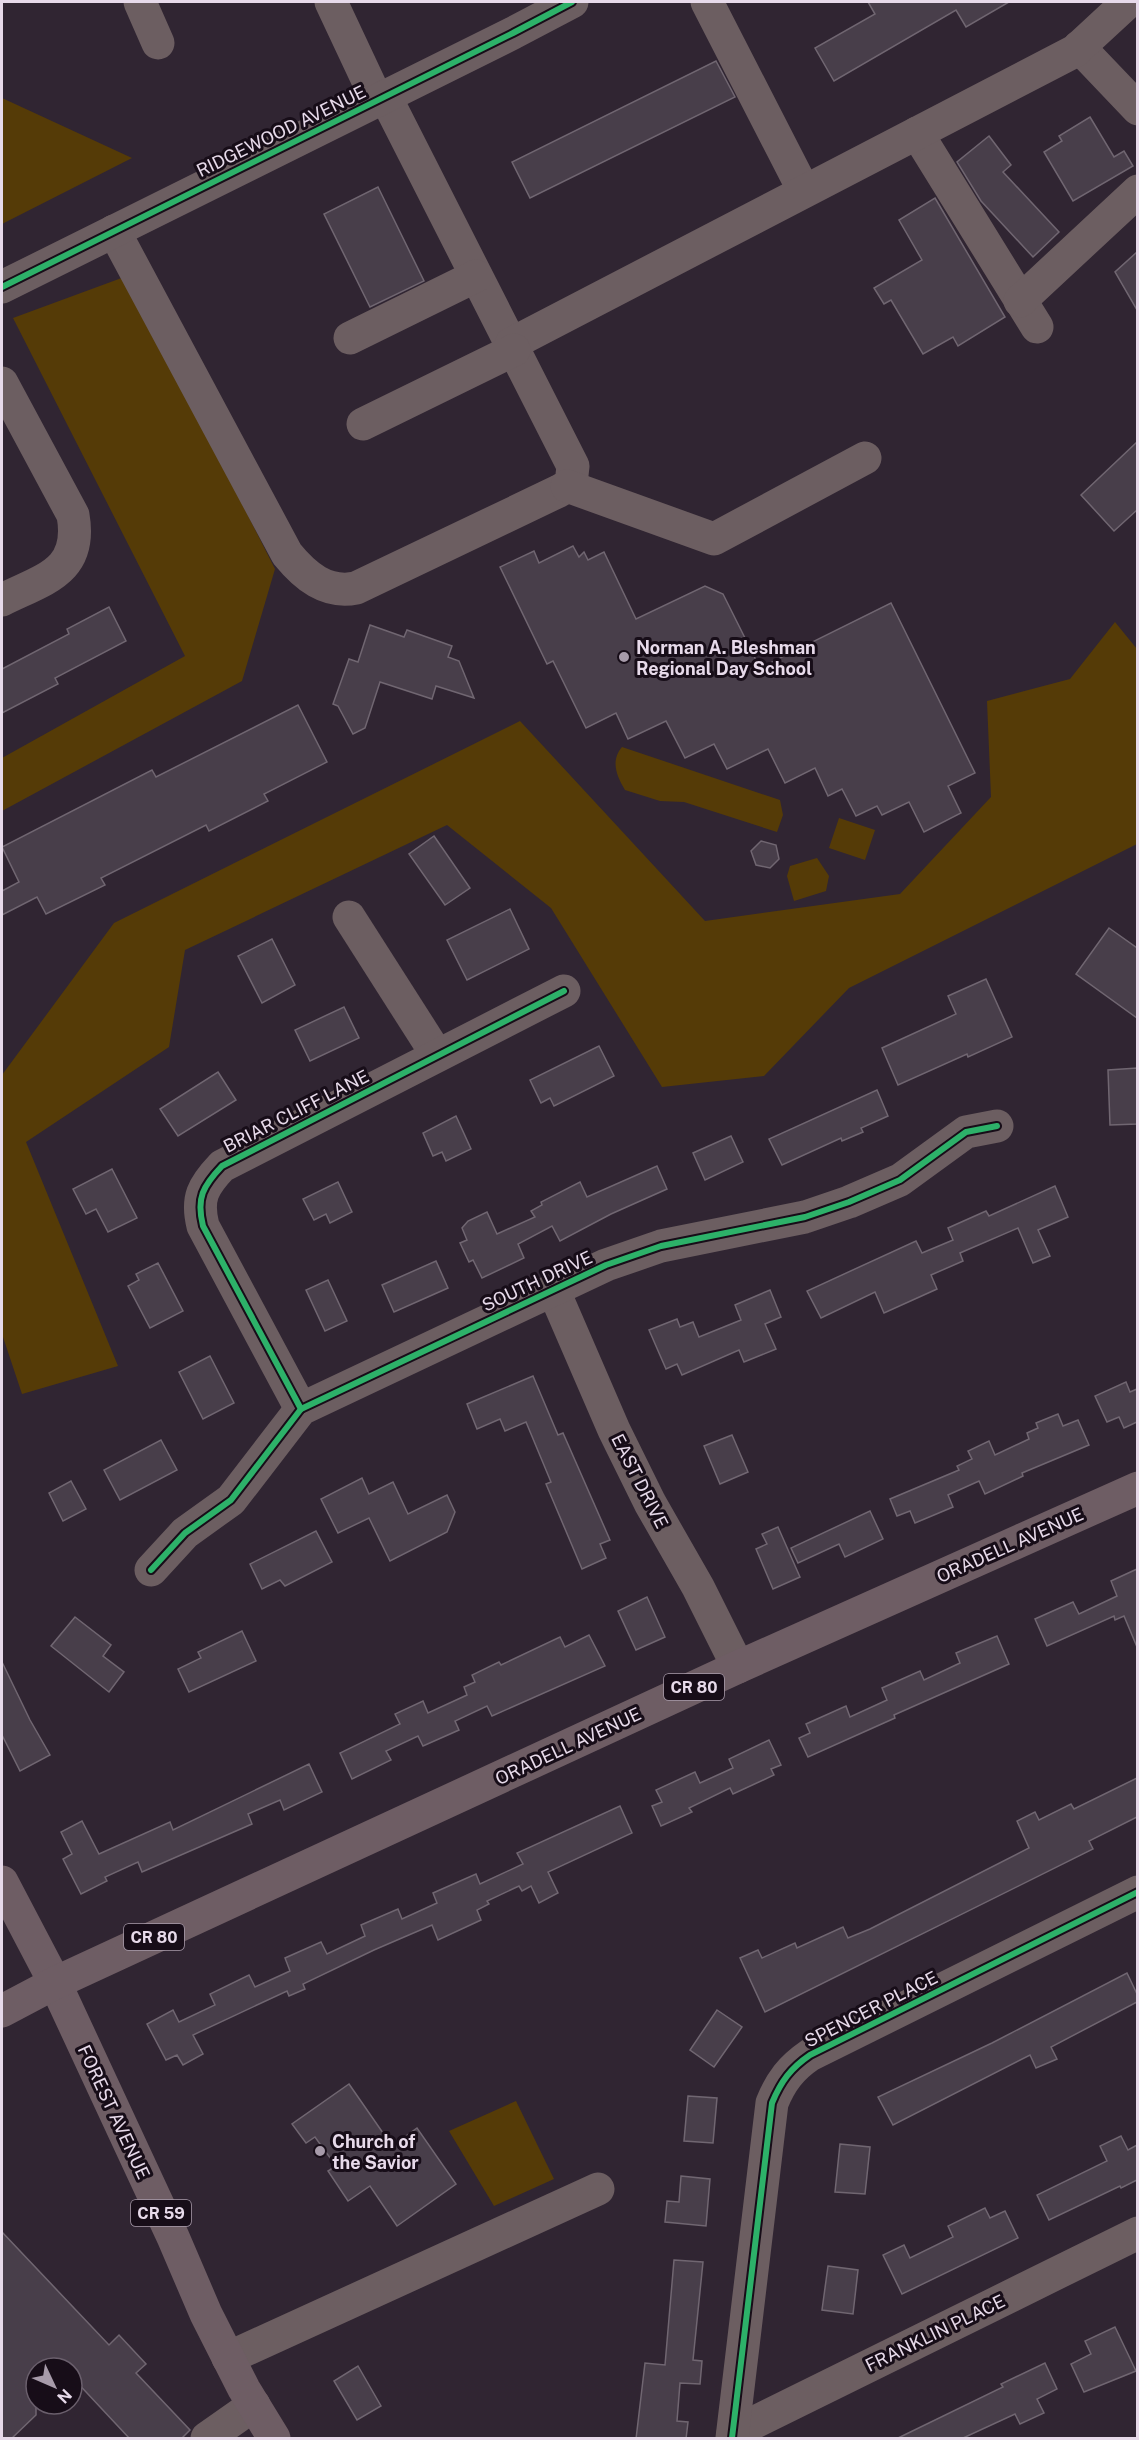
<svg xmlns="http://www.w3.org/2000/svg" width="1139" height="2440" font-family="'Public Sans',sans-serif">
<style>
.green{fill:#553b07}
.building{fill:#483e4a;stroke:#706671;stroke-width:1.5}
.lines{fill:none;stroke-linecap:round;stroke-linejoin:round}
.minor{stroke:#6c5e61;stroke-width:33}
.major{stroke:#6e5d64;stroke-width:33}
.cycleway-casing{stroke:#170d18;stroke-width:10}
.cycleway{stroke:#2db169;stroke-width:6}
.poi-dot{fill:#a79baa;stroke:#170d18;stroke-width:2}
.labels{text-anchor:middle;dominant-baseline:central;stroke-width:6;stroke-linejoin:round;paint-order:stroke}
.shield{fill:#170d18;stroke:#a99cab;stroke-width:1.5}
.shield-label{font-size:16px;font-weight:bold;fill:#e7daea}
.street-label{font-size:18px;fill:#e7daea;stroke:#170d18}
.poi-label{font-size:18px;font-weight:bold;fill:#e7daea;stroke:#170d18;text-anchor:start}
</style>
<rect width="100%" height="100%" fill="#302532"/>
<g class="green">
<path d="M 2,98 L 132,158 L 2,224 Z"/>
<path d="M 127,276 L 275,569 L 242,681 L 2,811 L 2,758 L 185,656 L 13,318 Z"/>
<path d="M 1115,622 L 1137,649 L 1137,844 L 849,988 L 764,1076 L 662,1087 L 551,908 L 447,825 L 185,950 L 169,1047 L 26,1142 L 118,1366 L 22,1394 L 2,1334 L 2,1075 L 114,923 L 520,721 L 705,921 L 900,894 L 991,797 L 987,701 L 1070,679 Z"/>
<path d="M 622,747 L 780,800 L 783,815 L 777,832 L 684,802 L 660,801 L 625,790 C 617,777 610,761 622,747 Z"/>
<path d="M 839,818 L 875,830 L 865,860 L 829,848 Z"/>
<path d="M 817,858 L 829,876 L 826,891 L 794,901 L 787,876 L 790,866 Z"/>
<path d="M 516,2101 L 554,2179 L 494,2206 L 449,2131 Z"/>
</g>
<g class="building">
<path d="M 868,2 L 1009,2 L 966,27 L 956,10 L 834,81 L 815,48 L 875,14 Z"/>
<path d="M 716,61 L 735,97 L 530,198 L 512,162 Z"/>
<path d="M 1090,117 L 1114,157 L 1124,151 L 1133,166 L 1073,201 L 1044,152 L 1062,141 L 1059,136 Z"/>
<path d="M 989,136 L 1011,165 L 1003,172 L 1059,232 L 1033,257 L 981,201 L 957,162 Z"/>
<path d="M 378,187 L 424,281 L 370,307 L 324,214 Z"/>
<path d="M 935,198 L 1005,317 L 958,346 L 953,337 L 923,354 L 891,300 L 884,304 L 874,288 L 922,260 L 899,220 Z"/>
<path d="M 1137,252 L 1137,310 L 1115,272 Z"/>
<path d="M 1137,442 L 1137,510 L 1114,531 L 1081,495 Z"/>
<path d="M 573,546 L 579,557 L 584,552 L 588,560 L 604,552 L 636,619 L 705,586 L 723,594 L 760,668 L 891,603 L 975,773 L 948,786 L 961,813 L 924,832 L 909,802 L 882,815 L 877,806 L 856,816 L 842,789 L 828,796 L 815,768 L 785,783 L 768,749 L 727,769 L 714,744 L 685,758 L 666,721 L 628,739 L 616,713 L 586,728 L 553,661 L 547,664 L 500,567 L 534,551 L 539,563 Z"/>
<path d="M 109,607 L 126,641 L 55,678 L 58,684 L 2,713 L 2,669 L 69,634 L 67,629 Z"/>
<path d="M 370,625 L 404,637 L 407,630 L 452,646 L 448,657 L 459,661 L 474,698 L 436,686 L 432,699 L 380,682 L 365,728 L 353,734 L 338,706 L 333,704 L 349,659 L 358,662 Z"/>
<path d="M 298,705 L 327,762 L 264,794 L 268,801 L 209,831 L 206,825 L 101,878 L 105,885 L 46,914 L 37,897 L 2,915 L 2,891 L 19,882 L 2,847 L 152,770 L 156,777 Z"/>
<path d="M 434,836 L 470,888 L 445,905 L 409,854 Z"/>
<path d="M 761,841 L 776,845 L 779,859 L 770,868 L 756,865 L 751,851 Z"/>
<path d="M 510,909 L 529,949 L 467,980 L 447,940 Z"/>
<path d="M 1109,928 L 1137,948 L 1137,1018 L 1076,974 Z"/>
<path d="M 272,939 L 295,985 L 262,1003 L 238,956 Z"/>
<path d="M 986,979 L 1012,1037 L 968,1057 L 967,1054 L 898,1085 L 882,1048 L 956,1014 L 948,996 Z"/>
<path d="M 344,1007 L 359,1038 L 310,1061 L 295,1030 Z"/>
<path d="M 599,1046 L 614,1076 L 554,1106 L 550,1098 L 541,1103 L 530,1080 Z"/>
<path d="M 1137,1068 L 1137,1124 L 1110,1125 L 1108,1070 Z"/>
<path d="M 218,1072 L 236,1100 L 178,1136 L 160,1109 Z"/>
<path d="M 877,1090 L 888,1116 L 861,1128 L 863,1132 L 842,1141 L 841,1138 L 782,1165 L 769,1139 Z"/>
<path d="M 456,1116 L 471,1149 L 446,1161 L 442,1152 L 433,1156 L 423,1133 Z"/>
<path d="M 731,1136 L 743,1162 L 705,1180 L 693,1153 Z"/>
<path d="M 657,1166 L 667,1189 L 611,1214 L 560,1241 L 552,1226 L 518,1244 L 524,1258 L 482,1278 L 473,1260 L 469,1262 L 460,1243 L 467,1240 L 462,1228 L 468,1221 L 487,1212 L 497,1234 L 535,1217 L 531,1211 L 542,1205 L 541,1202 L 580,1182 L 587,1197 Z"/>
<path d="M 112,1169 L 137,1218 L 108,1232 L 96,1209 L 86,1214 L 73,1189 Z"/>
<path d="M 338,1182 L 352,1212 L 330,1223 L 326,1214 L 314,1220 L 303,1199 Z"/>
<path d="M 1055,1186 L 1068,1217 L 1038,1230 L 1050,1256 L 1033,1263 L 1018,1228 L 960,1253 L 963,1261 L 931,1275 L 937,1289 L 884,1313 L 875,1292 L 821,1318 L 807,1291 L 916,1241 L 922,1253 L 953,1240 L 948,1228 L 986,1211 L 989,1216 Z"/>
<path d="M 436,1261 L 448,1288 L 394,1312 L 382,1285 Z"/>
<path d="M 158,1263 L 183,1311 L 150,1328 L 128,1286 L 139,1280 L 136,1274 Z"/>
<path d="M 328,1280 L 347,1321 L 325,1331 L 306,1290 Z"/>
<path d="M 770,1290 L 781,1317 L 765,1324 L 776,1349 L 744,1362 L 739,1350 L 682,1375 L 677,1364 L 666,1369 L 649,1330 L 677,1319 L 680,1327 L 693,1322 L 699,1337 L 741,1320 L 735,1305 Z"/>
<path d="M 210,1356 L 234,1403 L 203,1419 L 179,1372 Z"/>
<path d="M 533,1376 L 558,1435 L 563,1433 L 610,1540 L 600,1544 L 606,1558 L 582,1569 L 546,1484 L 551,1482 L 526,1422 L 505,1431 L 500,1419 L 477,1429 L 467,1404 Z"/>
<path d="M 1126,1382 L 1130,1392 L 1137,1389 L 1137,1422 L 1124,1428 L 1119,1417 L 1107,1422 L 1095,1396 Z"/>
<path d="M 1058,1414 L 1063,1426 L 1078,1420 L 1089,1445 L 1022,1473 L 1023,1476 L 985,1494 L 979,1481 L 948,1495 L 953,1507 L 915,1523 L 910,1511 L 897,1516 L 890,1499 L 959,1470 L 957,1466 L 972,1459 L 968,1451 L 989,1441 L 995,1455 L 1029,1439 L 1027,1433 L 1038,1428 L 1036,1423 Z"/>
<path d="M 732,1435 L 748,1472 L 720,1484 L 704,1446 Z"/>
<path d="M 161,1440 L 177,1470 L 120,1500 L 104,1470 Z"/>
<path d="M 362,1478 L 369,1494 L 393,1482 L 408,1514 L 447,1495 L 455,1512 L 447,1532 L 390,1561 L 369,1518 L 338,1533 L 321,1499 Z"/>
<path d="M 71,1481 L 86,1509 L 63,1521 L 49,1493 Z"/>
<path d="M 870,1511 L 883,1539 L 845,1557 L 839,1544 L 798,1563 L 791,1548 Z"/>
<path d="M 778,1527 L 800,1577 L 773,1589 L 756,1549 L 767,1544 L 762,1534 Z"/>
<path d="M 316,1531 L 332,1562 L 285,1586 L 280,1580 L 262,1589 L 250,1564 Z"/>
<path d="M 1137,1569 L 1137,1647 L 1124,1616 L 1115,1620 L 1114,1616 L 1047,1646 L 1035,1619 L 1073,1602 L 1079,1614 L 1117,1596 L 1111,1581 Z"/>
<path d="M 647,1597 L 665,1637 L 636,1650 L 618,1611 Z"/>
<path d="M 75,1617 L 111,1645 L 103,1656 L 124,1672 L 109,1692 L 51,1646 Z"/>
<path d="M 242,1631 L 256,1661 L 189,1692 L 178,1669 L 201,1658 L 198,1652 Z"/>
<path d="M 589,1635 L 605,1666 L 492,1716 L 487,1706 L 455,1721 L 459,1730 L 423,1746 L 418,1736 L 386,1751 L 391,1760 L 352,1779 L 340,1753 L 400,1724 L 395,1714 L 423,1701 L 428,1713 L 467,1695 L 464,1687 L 475,1682 L 472,1675 L 499,1662 L 501,1665 L 560,1637 L 565,1647 Z"/>
<path d="M 997,1636 L 1009,1664 L 894,1715 L 895,1718 L 808,1757 L 799,1738 L 810,1733 L 806,1724 L 846,1706 L 850,1717 L 887,1700 L 882,1688 L 920,1671 L 924,1680 L 960,1663 L 956,1653 Z"/>
<path d="M 2,1662 L 30,1720 L 50,1755 L 20,1771 L 2,1735 Z"/>
<path d="M 769,1740 L 781,1765 L 771,1769 L 774,1775 L 733,1794 L 730,1788 L 689,1808 L 692,1812 L 661,1826 L 652,1806 L 662,1802 L 656,1790 L 695,1772 L 700,1783 L 733,1768 L 729,1759 Z"/>
<path d="M 309,1764 L 322,1792 L 284,1810 L 280,1800 L 248,1814 L 252,1824 L 142,1872 L 138,1862 L 105,1877 L 107,1881 L 81,1894 L 63,1859 L 72,1854 L 61,1832 L 82,1821 L 99,1854 L 170,1822 L 173,1830 Z"/>
<path d="M 1137,1778 L 1137,1817 L 1089,1841 L 1093,1849 L 765,2012 L 740,1958 L 758,1950 L 762,1958 L 795,1943 L 797,1948 L 843,1927 L 848,1938 L 870,1929 L 1029,1848 L 1017,1821 L 1035,1812 L 1039,1820 L 1071,1804 L 1074,1809 Z"/>
<path d="M 620,1806 L 632,1833 L 548,1872 L 558,1893 L 539,1903 L 531,1886 L 522,1891 L 519,1886 L 487,1901 L 489,1904 L 477,1910 L 481,1920 L 438,1940 L 432,1925 L 374,1950 L 303,1984 L 305,1989 L 289,1996 L 287,1991 L 193,2035 L 203,2054 L 183,2065 L 177,2055 L 166,2060 L 147,2024 L 173,2010 L 179,2022 L 215,2005 L 210,1994 L 249,1975 L 255,1987 L 290,1971 L 285,1958 L 321,1942 L 327,1954 L 365,1936 L 361,1925 L 398,1909 L 402,1919 L 437,1903 L 433,1893 L 476,1874 L 480,1884 L 523,1864 L 517,1853 Z"/>
<path d="M 1127,1973 L 1137,1994 L 1137,2002 L 1051,2047 L 1057,2059 L 1036,2068 L 1030,2055 L 893,2125 L 878,2097 L 992,2043 Z"/>
<path d="M 717,2010 L 742,2027 L 714,2067 L 690,2050 Z"/>
<path d="M 349,2084 L 392,2146 L 417,2128 L 456,2184 L 397,2226 L 370,2186 L 348,2201 L 328,2171 L 336,2166 L 315,2137 L 306,2143 L 292,2124 Z"/>
<path d="M 688,2096 L 717,2098 L 713,2143 L 684,2141 Z"/>
<path d="M 1121,2136 L 1128,2150 L 1137,2145 L 1137,2180 L 1121,2188 L 1120,2186 L 1049,2220 L 1037,2195 L 1107,2161 L 1100,2146 Z"/>
<path d="M 840,2144 L 870,2147 L 865,2194 L 835,2192 Z"/>
<path d="M 681,2176 L 710,2179 L 706,2226 L 665,2222 L 667,2201 L 679,2202 Z"/>
<path d="M 985,2208 L 990,2218 L 1005,2211 L 1018,2238 L 902,2294 L 883,2255 L 904,2245 L 910,2258 L 953,2237 L 948,2226 Z"/>
<path d="M 2,2232 L 109,2345 L 119,2335 L 146,2364 L 136,2373 L 190,2430 L 181,2439 L 130,2439 L 72,2377 L 72,2368 L 36,2368 L 36,2415 L 11,2439 L 2,2439 Z"/>
<path d="M 674,2260 L 703,2262 L 693,2360 L 702,2361 L 700,2384 L 680,2383 L 677,2421 L 688,2422 L 686,2439 L 636,2439 L 645,2363 L 665,2365 Z"/>
<path d="M 828,2266 L 858,2270 L 853,2314 L 822,2310 Z"/>
<path d="M 1115,2327 L 1136,2371 L 1084,2392 L 1071,2364 L 1091,2354 L 1085,2341 Z"/>
<path d="M 1045,2363 L 1057,2389 L 1037,2399 L 1044,2413 L 1020,2424 L 1015,2414 L 961,2439 L 896,2439 L 1003,2387 L 1001,2384 Z"/>
<path d="M 358,2366 L 381,2406 L 357,2420 L 334,2381 Z"/>
</g>
<g class="lines">
<g class="minor">
<path d="M 140,2 L 158,43"/>
<path d="M 331,2 L 377,100"/>
<path d="M 707,2 L 804,191"/>
<path d="M 1079,47 L 1138,109"/>
<path d="M 917,133 L 1037,327"/>
<path d="M 114,231 L 287,554 C 305,576 326,594 356,588 L 559,491 L 571,484 L 573,466 L 385,96"/>
<path d="M 2,287 L 513,33 L 572,2"/>
<path d="M 1020,301 L 1138,191"/>
<path d="M 350,338 L 476,276"/>
<path d="M 511,344 L 1075,51 L 1128,2"/>
<path d="M 2,383 L 73,515 C 83,572 44,579 2,600"/>
<path d="M 363,424 L 514,350"/>
<path d="M 567,486 L 714,539 L 865,458"/>
<path d="M 349,917 L 437,1055"/>
<path d="M 553,1289 L 614,1430 L 650,1503 L 698,1587 L 738,1667"/>
<path d="M 301,1409 L 203,1226 C 196,1198 203,1186 222,1166 L 564,991"/>
<path d="M 151,1570 L 185,1533 L 231,1500 L 301,1409 L 606,1265 L 661,1246 L 805,1217 L 849,1202 L 900,1180 L 966,1132 L 997,1126"/>
<path d="M 228,2358 L 598,2189"/>
<path d="M 733,2433 L 1138,2233"/>
<path d="M 207,2438 L 254,2405"/>
<path d="M 732,2438 L 772,2103 C 781,2081 791,2068 810,2055 L 1138,1892"/>
</g>
<g class="major">
<path d="M 2,1882 L 55,1983 L 173,2237 L 206,2314 L 244,2389 L 274,2438"/>
<path d="M 2,2011 L 55,1983 L 738,1667 L 1138,1488"/>
</g>
<defs>
<g id="cycleway">
<path d="M 2,287 L 513,33 L 572,2"/>
<path d="M 301,1409 L 203,1226 C 196,1198 203,1186 222,1166 L 564,991"/>
<path d="M 151,1570 L 185,1533 L 231,1500 L 301,1409 L 606,1265 L 661,1246 L 805,1217 L 849,1202 L 900,1180 L 966,1132 L 997,1126"/>
<path d="M 732,2438 L 772,2103 C 781,2081 791,2068 810,2055 L 1138,1892"/>
</g>
</defs>
<use href="#cycleway" class="cycleway-casing"/>
<use href="#cycleway" class="cycleway"/>
</g>
<g class="poi-dot">
<circle cx="624" cy="657" r="6"/>
<circle cx="320" cy="2151" r="6"/>
</g>
<g class="labels">
<g class="shield">
<rect x="664" y="1674" width="60" height="26" rx="4.5"/>
<rect x="124" y="1924" width="60" height="26" rx="4.5"/>
<rect x="131" y="2200" width="60" height="26" rx="4.5"/>
</g>
<g class="shield-label">
<text x="694" y="1687">CR 80</text>
<text x="154" y="1937">CR 80</text>
<text x="161" y="2213">CR 59</text>
</g>
<g class="street-label">
<text transform="translate(281 131) rotate(-26)">RIDGEWOOD AVENUE</text>
<text transform="translate(296 1111) rotate(-27)">BRIAR CLIFF LANE</text>
<text transform="translate(537 1281) rotate(-25)">SOUTH DRIVE</text>
<text transform="translate(640 1481) rotate(63)">EAST DRIVE</text>
<text transform="translate(1010 1545) rotate(-24)">ORADELL AVENUE</text>
<text transform="translate(568 1746) rotate(-25)">ORADELL AVENUE</text>
<text transform="translate(871 2009) rotate(-27)">SPENCER PLACE</text>
<text transform="translate(114 2112) rotate(65)">FOREST AVENUE</text>
<text transform="translate(935 2333) rotate(-26)">FRANKLIN PLACE</text>
</g>
<g class="poi-label">
<text x="636" y="647">Norman A. Bleshman<tspan x="636" dy="21">Regional Day School</tspan></text>
<text x="332" y="2141">Church of<tspan x="332" dy="21">the Savior</tspan></text>
</g>
</g>
<rect width="1139" height="2440" fill="none" stroke="#e7daea" stroke-width="6"/>
<g transform="translate(54 2386) rotate(134)"><circle r="28" fill="#170d18" stroke="#6a5f6c" stroke-width="1.5"/>
<path d="M0-4.5L10 22L0 15L-10 22Z" fill="#a79baa"/>
<text y="-9" font-size="16" font-weight="bold" text-anchor="middle" fill="#e7daea">N</text>
</g>
</svg>
